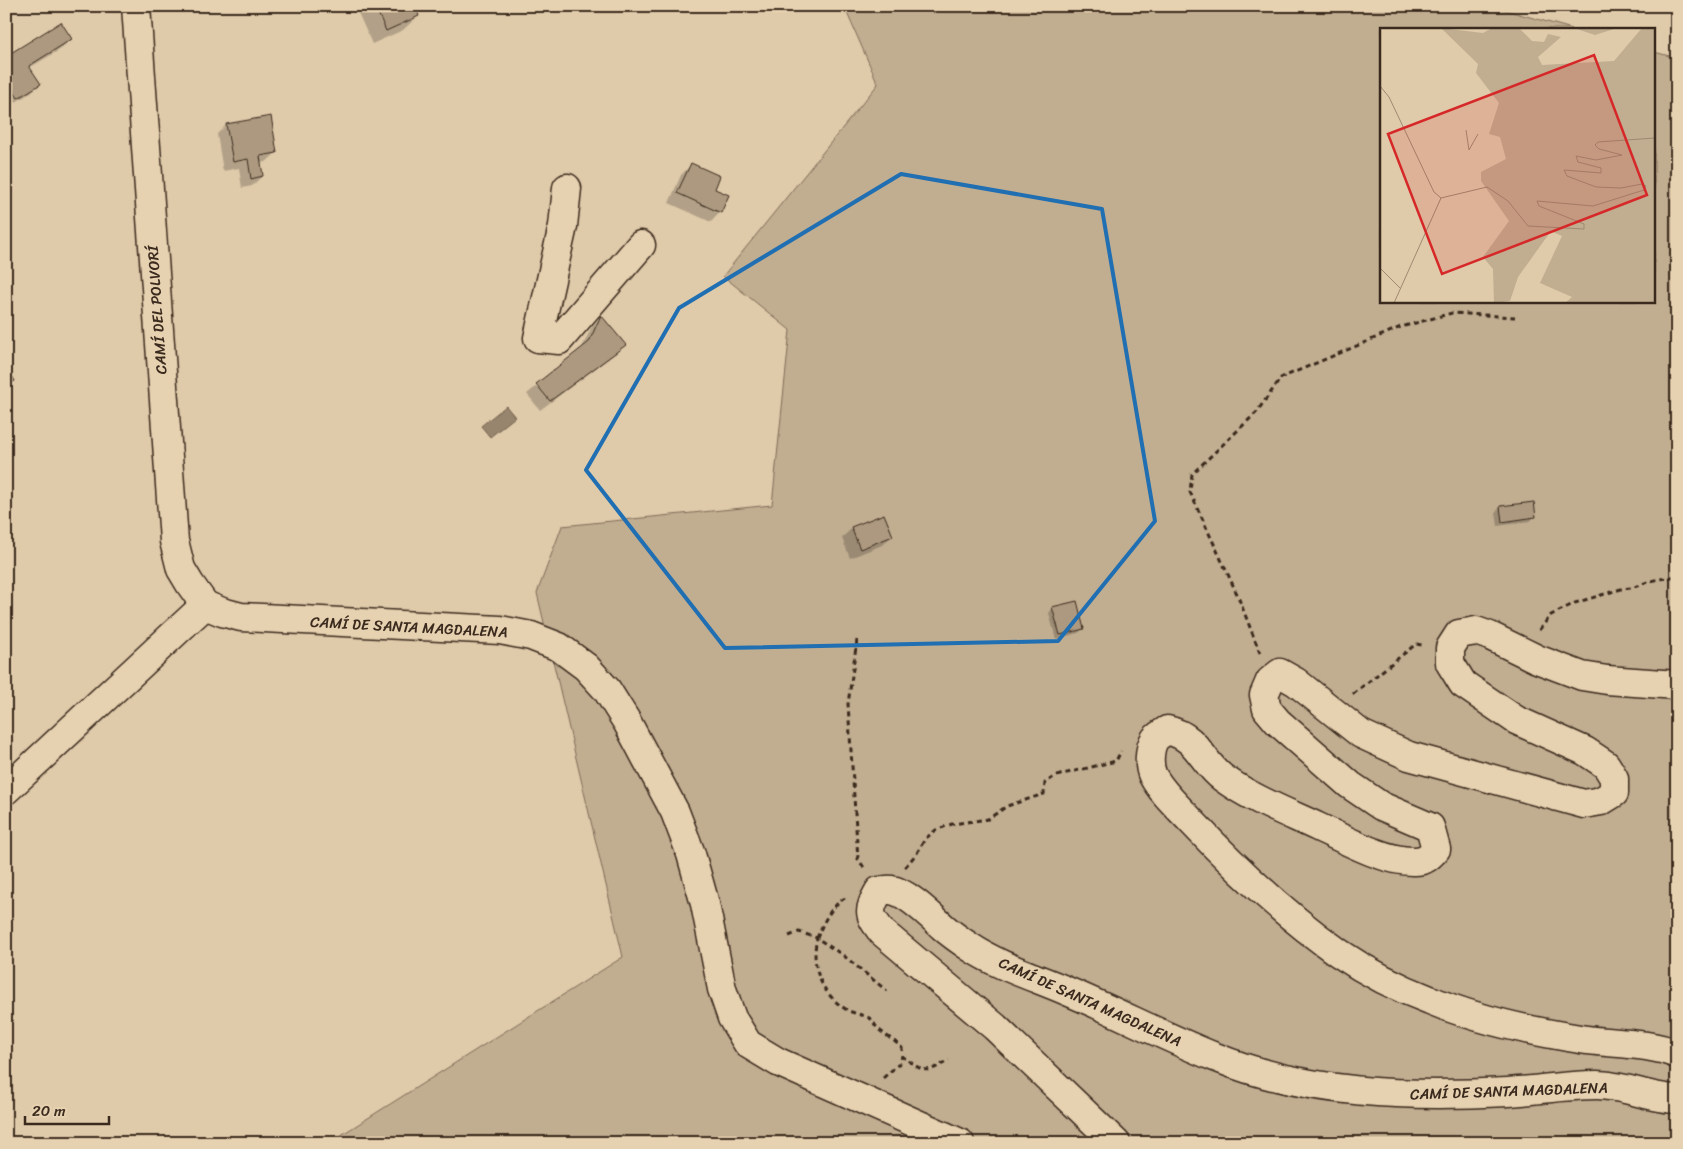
<svg xmlns="http://www.w3.org/2000/svg" width="1683" height="1149" font-family="Sriracha,sans-serif">
<style>
.green{fill:#c1ad90;stroke:#7e6c57}
.water{fill:#98856d;stroke:#73614d}
.shadow{fill:#0003}
.building{fill:#ac997f;stroke:#3b2a1e}
.lines{fill:none;stroke-linecap:round;stroke-linejoin:round}
.minor-casing{stroke:#3b2a1e;stroke-width:31}
.path{stroke:#3b2a1e;stroke-width:3;stroke-dasharray:5 4;stroke-linecap:butt}
.minor{stroke:#e6d1b0;stroke-width:28}
.marked{fill:none;stroke:#1f6fb2;stroke-width:4;stroke-linejoin:round}
.labels{text-anchor:middle;dominant-baseline:central;stroke-width:4;stroke-linejoin:round;paint-order:stroke}
.street-label{font-size:15px;fill:#3b2a1e;stroke:#e6d1b0}
.inset-road{fill:none;stroke:#9d8a72;stroke-width:1}
.view{fill:#d62828;fill-opacity:0.15;stroke:#d62828;stroke-width:2.5}
.inset-edge{fill:none;stroke:#3b2a1e;stroke-width:2.5}
</style>
<rect width="100%" height="100%" fill="#dfcaaa"/>
<filter id="ink" filterUnits="userSpaceOnUse"><feTurbulence type="fractalNoise" baseFrequency=".02" numOctaves="2"/><feDisplacementMap in="SourceGraphic" scale="10" xChannelSelector="R" yChannelSelector="G"/><feConvolveMatrix kernelMatrix="1 2 1 2 8 2 1 2 1" color-interpolation-filters="sRGB"/></filter>
<g filter="url(#ink)">
<path class="green" d="M 844,6 L 1491,6 L 1572,29 L 1382,29 L 1382,301 L 1654,301 L 1654,52 L 1677,58 L 1677,1143 L 340,1143 L 338,1137 L 623,957 L 537,593 L 562,526 L 772,505 L 790,330 L 723,276 L 878,84 Z"/>
<path class="water" d="M 506,406 L 515,417 L 490,437 L 481,426 Z"/>
<g class="shadow">
<path d="M 355,6 L 413,6 L 418,16 L 403,30 L 372,44 Z"/>
<path d="M 70,39 L 61,49 L 29,68 L 39,84 L 30,93 L 8,107 L 6,104 L 6,57 Z"/>
<path d="M 226,125 L 276,153 L 266,162 L 260,163 L 262,176 L 252,186 L 242,188 L 239,168 L 223,171 L 217,134 Z"/>
<path d="M 691,165 L 713,189 L 720,212 L 711,222 L 669,203 L 681,175 Z"/>
<path d="M 601,317 L 624,345 L 615,354 L 540,410 L 527,394 L 581,350 L 592,326 Z"/>
<path d="M 1500,507 L 1534,517 L 1530,521 L 1498,526 L 1496,512 Z"/>
<path d="M 852,528 L 892,536 L 882,545 L 850,558 L 842,538 Z"/>
<path d="M 1053,608 L 1083,629 L 1078,633 L 1056,639 L 1049,613 Z"/>
</g>
<g class="building">
<path d="M 375,6 L 415,6 L 419,16 L 386,31 Z"/>
<path d="M 61,22 L 72,39 L 29,66 L 41,84 L 18,98 L 6,80 L 6,56 Z"/>
<path d="M 271,116 L 277,153 L 260,156 L 263,176 L 251,179 L 248,159 L 233,162 L 226,124 Z"/>
<path d="M 691,163 L 720,176 L 715,189 L 729,195 L 721,213 L 677,193 Z"/>
<path d="M 601,315 L 626,345 L 550,401 L 536,384 L 589,342 Z"/>
<path d="M 6,366 L 15,381 L 6,386 Z"/>
<path d="M 1534,502 L 1536,517 L 1502,522 L 1500,506 Z"/>
<path d="M 884,514 L 893,536 L 860,549 L 851,527 Z"/>
<path d="M 1077,601 L 1084,629 L 1060,635 L 1052,607 Z"/>
</g>
<g class="lines">
<defs>
<g id="minor">
<path d="M 136,6 L 174,541 L 181,569 L 190,584 L 205,605"/>
<path d="M 567,188 L 563,226 L 538,338 L 559,340 L 641,245"/>
<path d="M 205,605 L 222,612 L 241,617 L 500,630 L 531,636 L 559,647 L 586,667 L 607,690 L 627,722 L 675,812 L 691,854 L 705,904 L 722,989 L 732,1018 L 748,1044 L 778,1062 L 960,1143"/>
<path d="M 1677,685 L 1607,680 L 1582,676 L 1537,659 L 1490,636 L 1476,631 L 1459,634 L 1450,648 L 1450,663 L 1463,684 L 1516,720 L 1585,751 L 1606,765 L 1614,778 L 1614,793 L 1601,801 L 1584,804 L 1409,756 L 1361,734 L 1296,682 L 1280,673 L 1270,681 L 1264,695 L 1267,709 L 1278,722 L 1350,785 L 1381,806 L 1430,827 L 1436,849 C 1429,857 1425,861 1414,861 C 1385,862 1344,839 1318,827 C 1286,812 1252,799 1223,778 C 1201,762 1199,737 1167,730 C 1163,733 1157,736 1155,739 C 1149,748 1148,766 1153,776 C 1162,793 1179,808 1192,822 C 1238,871 1284,914 1339,953 C 1367,972 1398,988 1430,1000 C 1478,1020 1529,1031 1580,1039 C 1612,1044 1647,1042 1677,1054"/>
<path d="M 6,790 L 205,605"/>
<path d="M 1116,1143 L 995,1027 L 882,932 C 868,914 868,911 879,891 C 883,891 888,889 891,890 C 907,892 931,916 943,927 C 951,934 961,941 970,947 C 1000,967 1035,977 1067,991 C 1117,1012 1165,1037 1215,1057 C 1308,1095 1410,1097 1508,1092 C 1538,1090 1568,1085 1597,1085 C 1625,1085 1650,1099 1677,1099"/>
</g>
</defs>
<use href="#minor" class="minor-casing"/>
<g class="path">
<path d="M 1539,630 L 1551,615 L 1575,603 L 1621,589 L 1632,588 L 1650,581 L 1677,576"/>
<path d="M 857,640 L 848,704 L 858,859 L 865,869"/>
<path d="M 1260,653 L 1237,594 L 1190,492 L 1192,474 L 1256,413 L 1281,378 L 1401,327 L 1452,313 L 1515,317"/>
<path d="M 1353,694 L 1416,644 L 1422,645"/>
<path d="M 905,867 L 917,853 L 925,839 L 936,830 L 952,824 L 988,819 L 1007,806 L 1044,794 L 1045,783 L 1054,777 L 1063,774 L 1116,761 L 1121,751"/>
<path d="M 845,898 C 830,907 823,923 817,938 L 844,956 L 887,991"/>
<path d="M 789,936 L 799,932 L 817,938 C 810,968 822,996 849,1011 C 856,1014 865,1015 871,1019 C 874,1022 875,1026 878,1029 C 886,1036 894,1040 902,1048 L 902,1056 C 924,1072 925,1075 949,1060"/>
<path d="M 883,1078 L 900,1063 L 902,1056"/>
</g>
<use href="#minor" class="minor"/>
</g>
</g>
<path class="marked" d="M 901,174 L 1102,209 L 1155,521 L 1058,641 L 725,648 L 586,470 L 679,308 Z"/>
<g class="labels">
<g class="street-label">
<text transform="translate(157 310) rotate(-94)">CAMÍ DEL POLVORÍ</text>
<text transform="translate(409 627) rotate(3)">CAMÍ DE SANTA MAGDALENA</text>
<text transform="translate(1090 1002) rotate(24)">CAMÍ DE SANTA MAGDALENA</text>
<text transform="translate(1509 1091) rotate(-2)">CAMÍ DE SANTA MAGDALENA</text>
</g>
</g>
<g transform="translate(1380 28)">
<rect width="275" height="275" fill="#dfcaaa"/>
<path d="M 61,0 L 103,5 L 112,0 L 139,0 L 152,13 L 164,14 L 168,6 L 181,9 L 158,29 L 162,37 L 234,33 L 262,0 L 275,0 L 275,275 L 185,275 L 192,269 L 160,255 L 182,208 L 171,203 L 138,249 L 130,273 L 114,275 L 113,241 L 103,229 L 129,193 L 101,153 L 101,144 L 126,131 L 120,109 L 109,106 L 119,75 L 96,45 L 98,36 ZM 194,0 L 248,0 L 234,1 L 215,7 Z" fill="#c1ad90"/>
<path class="inset-road" d="M 0,58 L 9,69 L 54,164 L 61,170M 86,102 L 89,122 L 98,106M 61,170 L 107,159 L 128,173 L 148,198 L 204,201 L 204,196 L 159,178 L 157,173 L 213,178 L 264,162 L 266,158 L 262,156 L 241,160 L 216,159 L 187,148 L 184,142 L 221,145 L 221,140 L 198,134 L 196,128 L 216,132 L 242,127 L 219,121 L 215,117 L 218,114 L 275,110M 0,240 L 20,260M 14,275 L 61,170"/>
<path class="view" d="M 214,27 L 267,167 L 62,246 L 8,106 Z"/>
<rect width="275" height="275" class="inset-edge"/>
</g>
<rect width="1683" height="1149" fill="none" stroke="#e6d1b0" stroke-width="25"/>
<rect x="12" y="12" width="1658" height="1124" fill="none" stroke="#3b2a1e" stroke-width="2" filter="url(#ink)"/>
<path d="M25 1116v8h84v-8" fill="none" stroke="#3b2a1e" stroke-width="2.5"/>
<text x="32" y="1116" font-size="15" fill="#3b2a1e" stroke="#e6d1b0" stroke-width="4" paint-order="stroke">20 m</text>
</svg>
